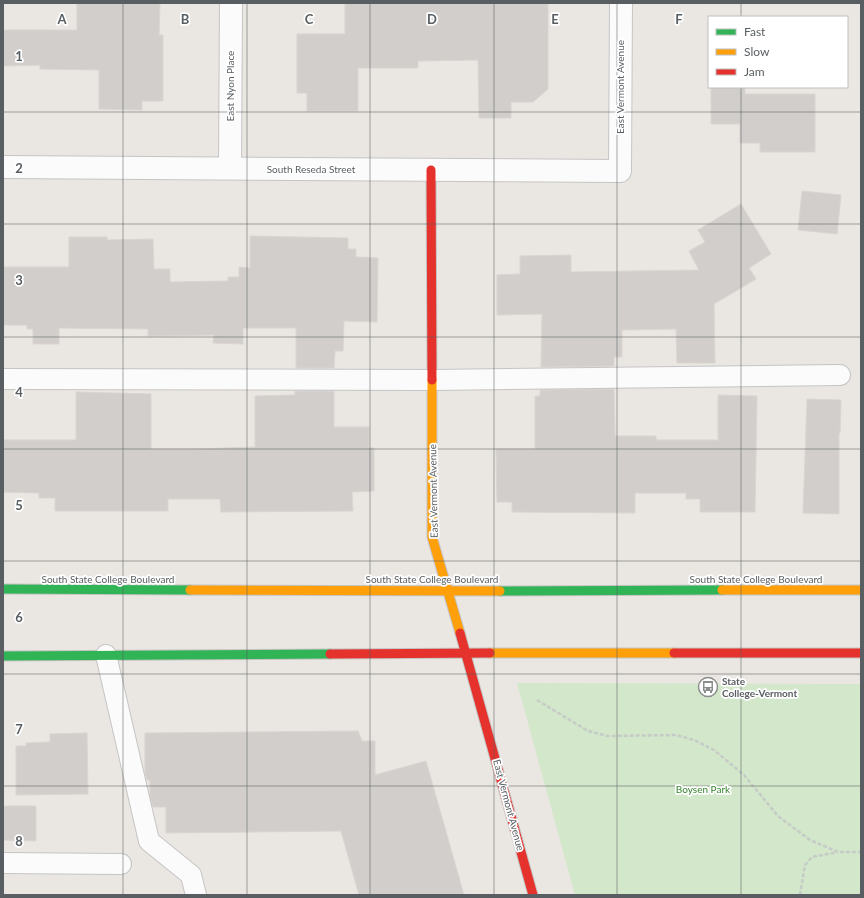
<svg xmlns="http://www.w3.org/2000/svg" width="864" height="898" font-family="Lato,sans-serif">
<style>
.green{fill:#d3e7cb}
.building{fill:#d1cecc;stroke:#d9d5d1}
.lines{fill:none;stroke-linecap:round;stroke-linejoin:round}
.lane-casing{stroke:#c6c5c5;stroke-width:22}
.street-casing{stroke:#c6c5c5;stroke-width:24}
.fast-casing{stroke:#c4c4c3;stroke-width:11}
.slow-casing{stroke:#c4c4c3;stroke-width:11}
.jam-casing{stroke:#c4c4c3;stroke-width:11}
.path{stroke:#c5cbc6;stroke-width:2.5;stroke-dasharray:4 2;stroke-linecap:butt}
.lane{stroke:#fcfbfb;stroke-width:20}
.street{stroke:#fcfbfb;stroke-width:22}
.fast{stroke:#30b455;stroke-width:9}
.slow{stroke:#ff9f0a;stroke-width:9}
.jam{stroke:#e5322d;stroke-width:9}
.grid{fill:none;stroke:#585e61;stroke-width:1;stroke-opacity:0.55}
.labels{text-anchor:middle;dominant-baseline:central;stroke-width:3.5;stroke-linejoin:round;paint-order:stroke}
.street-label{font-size:10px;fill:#585e61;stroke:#fff}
.poi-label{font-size:10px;font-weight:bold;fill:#585e61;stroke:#fff;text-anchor:start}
.park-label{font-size:10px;fill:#37842d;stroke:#fff}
.grid-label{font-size:13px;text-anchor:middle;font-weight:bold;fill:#585e61;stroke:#fff;stroke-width:3.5;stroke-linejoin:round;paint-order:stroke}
</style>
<rect width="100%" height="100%" fill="#eae6e2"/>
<path class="green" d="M 517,683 L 861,684 L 861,895 L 575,895 Z"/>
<g class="building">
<path d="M 77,3 L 160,3 L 159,35 L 163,35 L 163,101 L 142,101 L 142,110 L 99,109 L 99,70 L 40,69 L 40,65 L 3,66 L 3,30 L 77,30 Z"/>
<path d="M 345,3 L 548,3 L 548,89 L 533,102 L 511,102 L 511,118 L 479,118 L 478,60 L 418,61 L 418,68 L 358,68 L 358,111 L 307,111 L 307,93 L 297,93 L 297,34 L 345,34 Z"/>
<path d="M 711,87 L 745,87 L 745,94 L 815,94 L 815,152 L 760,152 L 760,143 L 740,143 L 740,124 L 711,124 Z"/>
<path d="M 802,191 L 841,195 L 837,234 L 798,230 Z"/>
<path d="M 741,204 L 771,254 L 749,268 L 756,279 L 714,304 L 715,363 L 677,363 L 676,329 L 622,330 L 622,357 L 614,357 L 614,366 L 541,367 L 542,314 L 497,315 L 497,275 L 520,274 L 520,256 L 571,255 L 571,272 L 699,270 L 689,251 L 705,242 L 698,230 Z"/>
<path d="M 250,236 L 348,238 L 348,249 L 356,249 L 356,257 L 378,258 L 377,322 L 344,321 L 343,351 L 335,351 L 334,368 L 296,368 L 296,328 L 243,328 L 243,344 L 213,343 L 214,335 L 148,336 L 148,329 L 59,328 L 59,344 L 33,344 L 33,329 L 27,329 L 27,325 L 3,325 L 3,267 L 69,267 L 69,237 L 107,237 L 107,240 L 153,239 L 154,269 L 170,269 L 170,282 L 228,281 L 228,277 L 239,277 L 239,267 L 250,268 Z"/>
<path d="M 614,389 L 615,436 L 656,436 L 656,440 L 718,440 L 718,395 L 757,396 L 755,512 L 700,512 L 700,499 L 686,499 L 686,493 L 635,493 L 635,513 L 512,512 L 512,502 L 497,502 L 496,449 L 535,449 L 535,396 L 540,396 L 540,390 Z"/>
<path d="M 295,391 L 334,391 L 334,427 L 369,427 L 369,448 L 374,448 L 374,491 L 352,492 L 353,511 L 221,512 L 220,499 L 168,499 L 168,511 L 55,511 L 55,498 L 39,498 L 39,493 L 3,492 L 3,440 L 76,440 L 76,392 L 151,394 L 151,449 L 194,449 L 255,447 L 255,396 L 295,395 Z"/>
<path d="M 807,399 L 841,400 L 840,433 L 839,433 L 839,514 L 803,513 Z"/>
<path d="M 358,731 L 362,741 L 375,741 L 375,775 L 426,761 L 464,895 L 359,895 L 341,831 L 166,833 L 166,807 L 153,807 L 150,796 L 150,780 L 147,780 L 145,772 L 145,733 Z"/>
<path d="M 87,733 L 88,794 L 16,795 L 16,746 L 26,746 L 26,743 L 50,742 L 50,734 Z"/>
<path d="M 3,806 L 36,806 L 36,841 L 3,840 Z"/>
</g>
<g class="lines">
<defs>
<g id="lane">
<path d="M 3,379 L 433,380 L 840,375"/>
<path d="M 106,655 L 149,841 L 191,875 L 196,895"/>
<path d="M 3,863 L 121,864"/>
</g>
<g id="street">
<path d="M 3,167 L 620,171 L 621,3"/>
<path d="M 230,168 L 231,3"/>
</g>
<g id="fast">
<path d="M 3,589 L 190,590"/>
<path d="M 500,591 L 722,590"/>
<path d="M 3,656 L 330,654"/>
</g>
<g id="slow">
<path d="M 432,380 L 432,537 L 460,633"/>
<path d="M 190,590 L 500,591"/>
<path d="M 722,590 L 861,590"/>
<path d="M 490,653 L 674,653"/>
</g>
<g id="jam">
<path d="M 431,170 L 432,380"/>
<path d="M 460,633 L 533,895"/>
<path d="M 674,653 L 861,653"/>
<path d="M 330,654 L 490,653"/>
</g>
</defs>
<use href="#lane" class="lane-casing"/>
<use href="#street" class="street-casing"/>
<use href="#fast" class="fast-casing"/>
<use href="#slow" class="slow-casing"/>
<use href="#jam" class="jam-casing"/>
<g class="path">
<path d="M 537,700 L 588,731 L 608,736 L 676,735 L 694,740 L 714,750 L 744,775 L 778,816 L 810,840 L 838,852 L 861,852"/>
<path d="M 800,895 L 805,865 L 812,857 L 838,852"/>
</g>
<use href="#lane" class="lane"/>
<use href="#street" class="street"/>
<use href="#fast" class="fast"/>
<use href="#slow" class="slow"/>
<use href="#jam" class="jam"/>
</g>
<path class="grid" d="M 123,3 L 123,895M 247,3 L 247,895M 370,3 L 370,895M 494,3 L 494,895M 617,3 L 617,895M 741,3 L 741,17M 741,87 L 741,895M 3,112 L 861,112M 3,224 L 861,224M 3,337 L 861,337M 3,449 L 861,449M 3,561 L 861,561M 3,674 L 861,674M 3,786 L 861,786"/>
<defs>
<symbol id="bus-ring" viewBox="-11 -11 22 22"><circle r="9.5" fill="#fff" stroke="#8b8e8e" stroke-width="1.5"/><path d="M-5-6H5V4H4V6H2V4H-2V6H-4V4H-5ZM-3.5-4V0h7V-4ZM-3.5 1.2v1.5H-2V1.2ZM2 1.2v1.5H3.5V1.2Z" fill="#8b8e8e"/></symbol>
</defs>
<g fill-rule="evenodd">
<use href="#bus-ring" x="697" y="676" width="22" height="22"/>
</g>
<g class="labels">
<g class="street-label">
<text transform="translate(230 86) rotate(-90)">East Nyon Place</text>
<text transform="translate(620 87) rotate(-90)">East Vermont Avenue</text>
<text x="311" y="169">South Reseda Street</text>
<text transform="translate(433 491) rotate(-91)">East Vermont Avenue</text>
<text x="108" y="579">South State College Boulevard</text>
<text x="432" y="579">South State College Boulevard</text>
<text x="756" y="579">South State College Boulevard</text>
<text transform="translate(509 805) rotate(75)">East Vermont Avenue</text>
</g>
<g class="poi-label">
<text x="722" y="681">State<tspan x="722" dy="12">College-Vermont</tspan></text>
</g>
<g class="park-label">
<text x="703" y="789">Boysen Park</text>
</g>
</g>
<g class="grid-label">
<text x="62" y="24">A</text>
<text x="185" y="24">B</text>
<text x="309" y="24">C</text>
<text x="432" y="24">D</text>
<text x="555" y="24">E</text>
<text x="679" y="24">F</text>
<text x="19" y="61">1</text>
<text x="19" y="173">2</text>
<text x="19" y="285">3</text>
<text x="19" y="397">4</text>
<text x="19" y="510">5</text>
<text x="19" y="622">6</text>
<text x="19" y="734">7</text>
<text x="19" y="846">8</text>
</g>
<rect width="864" height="898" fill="none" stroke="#585e61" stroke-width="8"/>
<rect x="708" y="16" width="140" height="72" fill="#ffffff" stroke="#bcbfc0"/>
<rect x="716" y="29" width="20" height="6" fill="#30b455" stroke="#bcbfc0"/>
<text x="744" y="36" font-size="12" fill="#585e61">Fast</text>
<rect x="716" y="49" width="20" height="6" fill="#ff9f0a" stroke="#bcbfc0"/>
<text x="744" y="56" font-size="12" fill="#585e61">Slow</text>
<rect x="716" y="69" width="20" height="6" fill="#e5322d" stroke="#bcbfc0"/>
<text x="744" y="76" font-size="12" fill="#585e61">Jam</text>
</svg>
